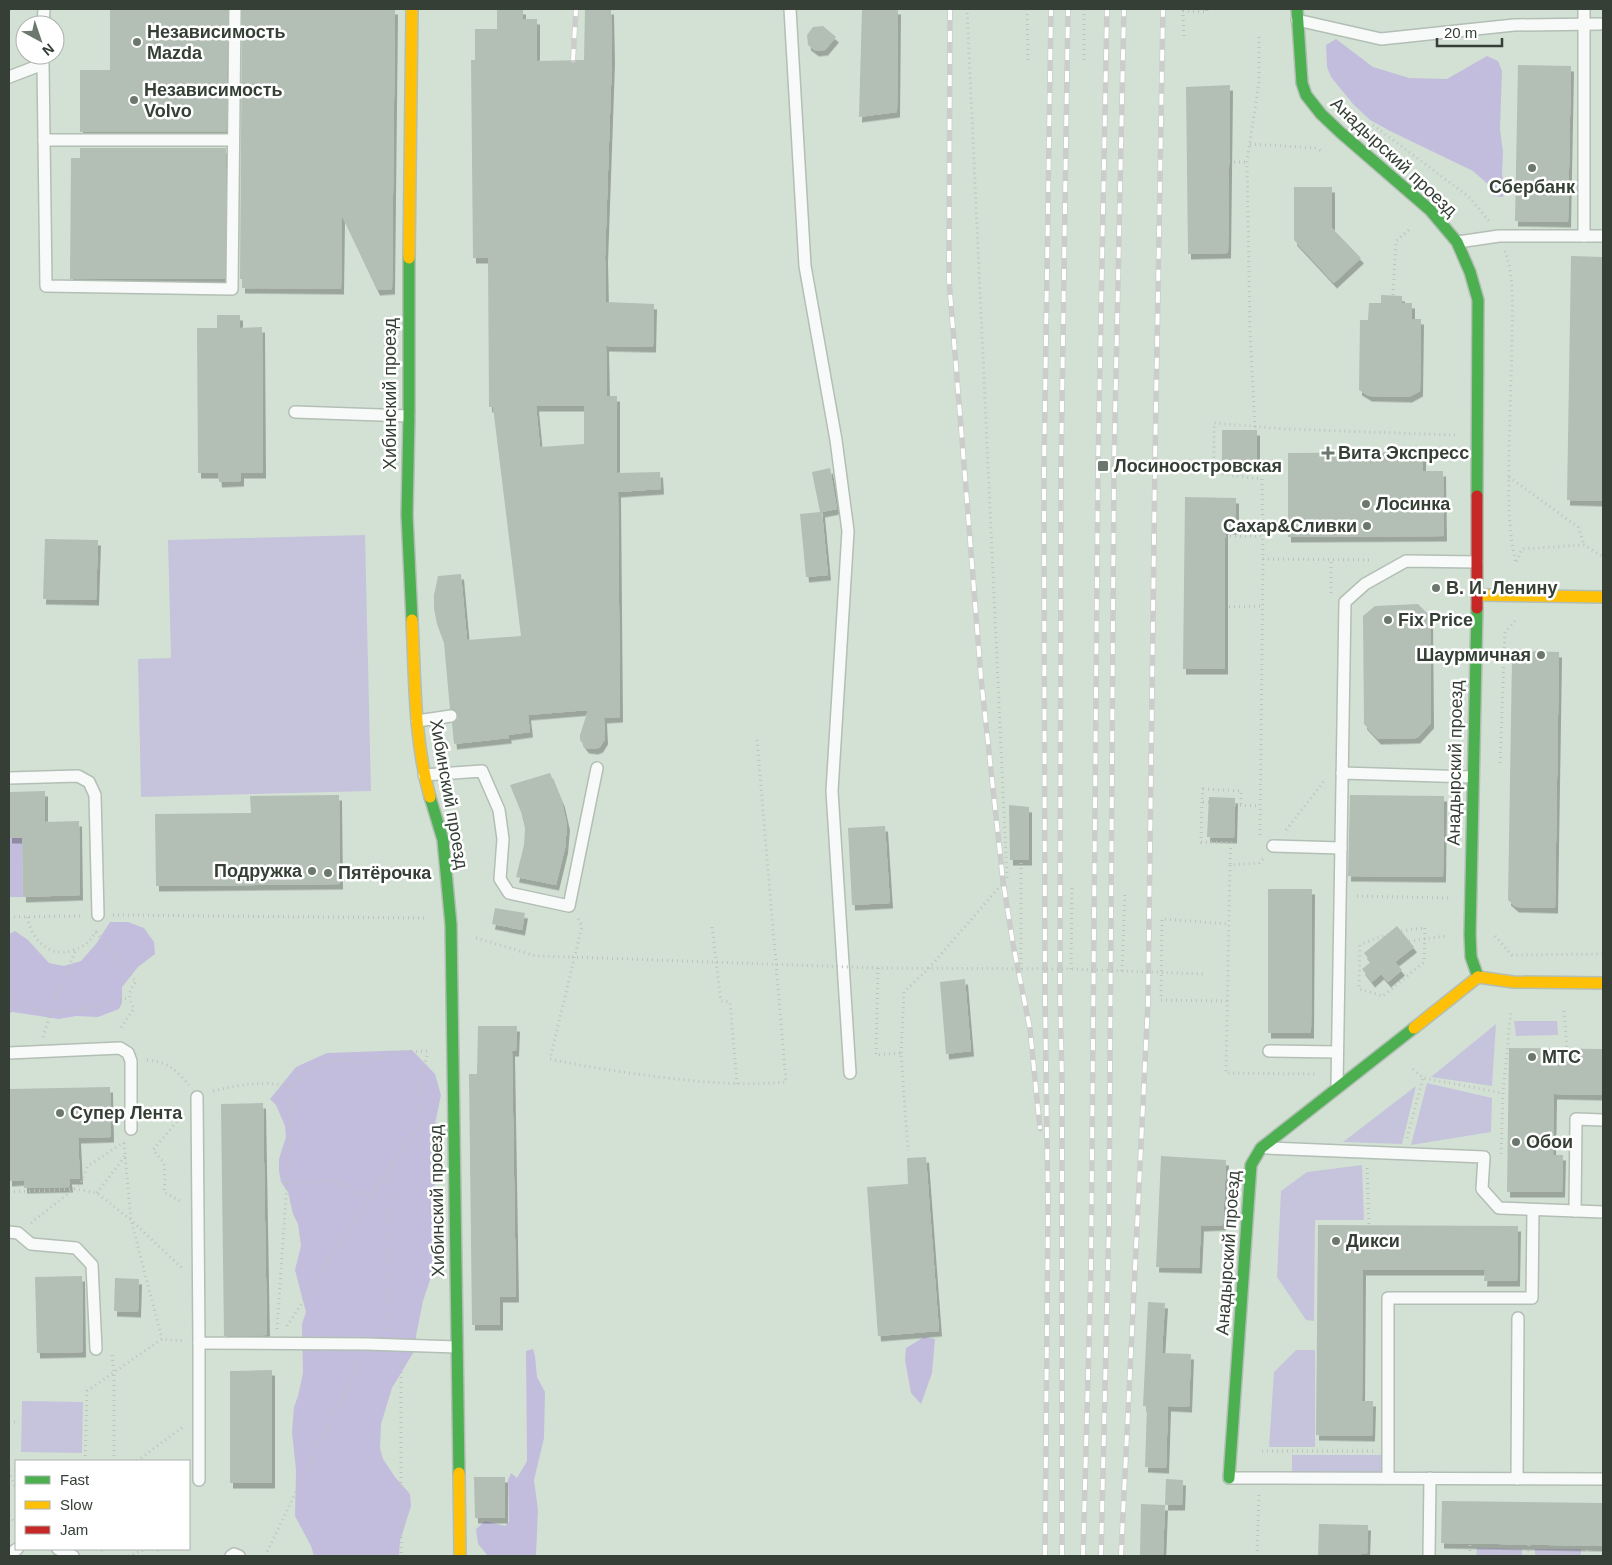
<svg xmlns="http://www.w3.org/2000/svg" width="1612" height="1565" font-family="Arial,sans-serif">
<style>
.green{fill:#c6c4dc}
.forest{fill:#c2bddd}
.building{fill:#b3beb5;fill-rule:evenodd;filter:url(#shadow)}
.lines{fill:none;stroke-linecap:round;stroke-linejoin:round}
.lane-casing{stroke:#b3beb5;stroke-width:14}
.fast-casing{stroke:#b3beb5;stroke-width:14}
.slow-casing{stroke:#b3beb5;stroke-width:14}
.jam-casing{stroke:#b3beb5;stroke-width:14}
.path{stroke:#bec2be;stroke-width:3;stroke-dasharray:1 4;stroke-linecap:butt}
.lane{stroke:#f8faf9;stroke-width:11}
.fast{stroke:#4caf50;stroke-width:11}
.slow{stroke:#ffc107;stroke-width:11}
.jam{stroke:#c62828;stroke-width:11}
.rail-casing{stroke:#cacdca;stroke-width:5.5}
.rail{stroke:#fff;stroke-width:4;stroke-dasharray:11;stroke-linecap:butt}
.path-bridge{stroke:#bec2be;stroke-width:3;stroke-dasharray:1 4;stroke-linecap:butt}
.poi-dot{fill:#6c786e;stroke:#fff;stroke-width:2}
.labels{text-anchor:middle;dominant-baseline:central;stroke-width:5;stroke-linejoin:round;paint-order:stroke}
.poi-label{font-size:18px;font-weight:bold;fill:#353f36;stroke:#fff;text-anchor:start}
.street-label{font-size:18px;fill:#353f36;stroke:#fff}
</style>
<defs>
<filter id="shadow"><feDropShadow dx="3" dy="5.5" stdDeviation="0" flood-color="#0004"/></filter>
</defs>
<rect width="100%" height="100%" fill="#d3e1d5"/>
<g class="green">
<path d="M 365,535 L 371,791 L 141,797 L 138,659 L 171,658 L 168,540 Z"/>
<path d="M 1514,1021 L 1557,1021 L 1558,1035 L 1516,1036 Z"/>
<path d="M 1496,1024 L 1492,1086 L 1431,1077 Z"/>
<path d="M 1427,1083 L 1492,1098 L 1491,1132 L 1411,1145 Z"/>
<path d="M 1416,1086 L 1402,1144 L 1343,1142 Z"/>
<path d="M 1362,1165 L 1364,1220 L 1315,1220 L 1314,1321 L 1306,1320 L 1277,1277 L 1281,1191 L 1307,1172 Z"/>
<path d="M 1296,1350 L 1315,1350 L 1315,1447 L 1269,1447 L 1274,1372 Z"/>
<path d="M 22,1401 L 83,1402 L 82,1453 L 21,1452 Z"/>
<path d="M 1292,1455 L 1385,1455 L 1385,1475 L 1292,1476 Z"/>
<path d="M 1477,1548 L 1522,1549 L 1522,1556 L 1476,1556 Z"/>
<rect x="1535" y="1549" width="46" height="7"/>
</g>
<g class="forest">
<path d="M 1336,39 L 1373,67 L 1409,78 L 1447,79 L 1487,56 L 1498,61 L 1502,71 L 1500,129 L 1503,152 L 1502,175 L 1505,187 L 1503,197 L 1493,196 L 1490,186 L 1473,171 L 1390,131 L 1370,120 L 1353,104 L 1331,77 L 1327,67 L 1326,45 Z"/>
<path d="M 9,838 L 22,838 L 23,897 L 9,897 Z"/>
<path d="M 110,922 L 128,922 L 144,928 L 154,942 L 155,954 L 138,967 L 122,987 L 122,1003 L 119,1009 L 98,1017 L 76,1016 L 59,1019 L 13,1012 L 9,1013 L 9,934 L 15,931 L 28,940 L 49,963 L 64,966 L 81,961 L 96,944 Z"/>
<path d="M 412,1050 L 435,1074 L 441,1095 L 434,1129 L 431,1165 L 445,1243 L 439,1253 L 423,1301 L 416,1336 L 416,1348 L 392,1388 L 381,1424 L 380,1448 L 383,1459 L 395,1477 L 410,1494 L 411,1506 L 400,1541 L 399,1556 L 314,1556 L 311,1546 L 295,1516 L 296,1470 L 292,1432 L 294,1407 L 298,1396 L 303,1373 L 302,1324 L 306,1312 L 295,1270 L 301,1246 L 298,1224 L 293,1214 L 288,1192 L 281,1182 L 279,1171 L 279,1159 L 286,1137 L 285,1126 L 276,1105 L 270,1099 L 296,1067 L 327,1053 Z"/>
<path d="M 924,1337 L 935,1339 L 932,1373 L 921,1404 L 911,1393 L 905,1360 L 906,1348 Z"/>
<path d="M 533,1349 L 535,1356 L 537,1377 L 545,1392 L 544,1438 L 534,1480 L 538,1510 L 536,1556 L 488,1556 L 478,1544 L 476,1529 L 485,1521 L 505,1526 L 509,1522 L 508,1480 L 511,1473 L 517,1478 L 527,1461 L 526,1351 Z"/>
</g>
<g class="building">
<path d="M 110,9 L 228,9 L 226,132 L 80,132 L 80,70 L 110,70 Z"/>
<path d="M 242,9 L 395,9 L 392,289 L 377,290 L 342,216 L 341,289 L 242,288 L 242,279 L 240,279 Z"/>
<path d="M 497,9 L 523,9 L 523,19 L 537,19 L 537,61 L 584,60 L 585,9 L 611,9 L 612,58 L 605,257 L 606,302 L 654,304 L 653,347 L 606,346 L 607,396 L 617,396 L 617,473 L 660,472 L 661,489 L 618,492 L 620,717 L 604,718 L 605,739 L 600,747 L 595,749 L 586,748 L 580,740 L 580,735 L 588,710 L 528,715 L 530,732 L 508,735 L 509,738 L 454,744 L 452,723 L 458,719 L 458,714 L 454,709 L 450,709 L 444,643 L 437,624 L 434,609 L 434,595 L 438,576 L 461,574 L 467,640 L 521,636 L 493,407 L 489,407 L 488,258 L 473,258 L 471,60 L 475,60 L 475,29 L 497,29 ZM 536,406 L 584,406 L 584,444 L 540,447 Z"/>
<path d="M 862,9 L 898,9 L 897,112 L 859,117 Z"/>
<path d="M 823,26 L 836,37 L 825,50 L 816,51 L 808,45 L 807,35 L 813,27 Z"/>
<path d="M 1518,65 L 1571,66 L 1568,222 L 1515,221 Z"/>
<path d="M 1230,85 L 1228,253 L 1188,254 L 1186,87 Z"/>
<path d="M 80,148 L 226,148 L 225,279 L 70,279 L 71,158 L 80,158 Z"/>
<path d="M 1294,187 L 1332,187 L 1332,228 L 1361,258 L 1334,283 L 1294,240 Z"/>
<path d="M 1571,256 L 1603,257 L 1603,501 L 1567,500 Z"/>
<path d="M 1381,295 L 1402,296 L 1402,303 L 1412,303 L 1412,319 L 1421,319 L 1420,391 L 1409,397 L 1369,396 L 1359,390 L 1360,320 L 1368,320 L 1369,303 L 1381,303 Z"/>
<path d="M 217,315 L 240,315 L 240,328 L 262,327 L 263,473 L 241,473 L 241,481 L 219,482 L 218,473 L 198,473 L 197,328 L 217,328 Z"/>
<rect x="1222" y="430" width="35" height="35"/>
<path d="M 1423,452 L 1423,471 L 1443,471 L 1444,536 L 1288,537 L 1288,453 Z"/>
<path d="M 830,468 L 837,509 L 822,512 L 828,575 L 806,577 L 800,514 L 820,512 L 812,472 Z"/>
<path d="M 1185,497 L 1236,498 L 1236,529 L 1225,529 L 1225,669 L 1183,669 Z"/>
<path d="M 45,539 L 98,540 L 96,600 L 43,599 Z"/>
<path d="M 1418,604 L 1430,616 L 1431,723 L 1417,738 L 1378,739 L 1364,724 L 1363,616 L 1375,606 Z"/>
<path d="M 1522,651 L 1559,652 L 1555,908 L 1516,907 L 1508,900 L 1512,659 Z"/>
<path d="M 550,773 L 562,802 L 567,825 L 565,848 L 556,885 L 516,877 L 524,845 L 525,828 L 521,812 L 510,785 Z"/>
<path d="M 45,791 L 45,822 L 79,821 L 80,895 L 23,897 L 22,838 L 9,838 L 9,792 Z"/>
<path d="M 339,795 L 340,884 L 156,886 L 155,814 L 251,813 L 250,796 Z"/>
<path d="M 1350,795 L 1444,796 L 1443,877 L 1348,876 Z"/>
<path d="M 1209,797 L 1235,798 L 1234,838 L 1207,837 Z"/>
<path d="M 1009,805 L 1029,807 L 1029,860 L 1010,860 Z"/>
<path d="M 885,826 L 890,903 L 852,905 L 848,828 Z"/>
<path d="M 1268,889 L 1312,889 L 1311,1033 L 1268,1033 Z"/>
<path d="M 495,908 L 525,913 L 522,930 L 492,924 Z"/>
<path d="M 1397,926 L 1414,947 L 1395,962 L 1402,970 L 1388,982 L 1381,974 L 1372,982 L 1362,969 L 1371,962 L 1364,953 Z"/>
<path d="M 965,979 L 971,1051 L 946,1054 L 940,982 Z"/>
<path d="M 478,1026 L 517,1026 L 516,1051 L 512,1051 L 516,1297 L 500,1297 L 500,1325 L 472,1325 L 469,1074 L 477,1074 Z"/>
<path d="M 1509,1048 L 1603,1049 L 1603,1095 L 1554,1094 L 1553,1155 L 1563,1155 L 1562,1192 L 1507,1192 Z"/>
<path d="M 110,1087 L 111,1137 L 78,1138 L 80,1179 L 69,1179 L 70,1187 L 24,1188 L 24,1180 L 9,1181 L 9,1089 Z"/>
<path d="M 263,1103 L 267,1335 L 224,1336 L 221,1104 Z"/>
<path d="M 1161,1156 L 1226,1160 L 1223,1225 L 1201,1226 L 1199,1268 L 1156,1267 Z"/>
<path d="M 926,1157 L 939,1331 L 878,1336 L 867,1187 L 908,1184 L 907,1158 Z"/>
<path d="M 1318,1225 L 1518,1226 L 1517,1281 L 1484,1281 L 1485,1270 L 1363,1270 L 1362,1401 L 1373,1401 L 1372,1436 L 1316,1435 Z"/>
<path d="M 82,1276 L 83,1352 L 37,1353 L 35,1277 Z"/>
<path d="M 115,1278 L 139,1279 L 138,1312 L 114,1311 Z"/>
<path d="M 1148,1302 L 1165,1303 L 1162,1353 L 1191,1354 L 1189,1407 L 1168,1406 L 1166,1468 L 1145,1467 L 1147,1406 L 1143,1406 Z"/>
<path d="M 272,1370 L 272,1483 L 230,1483 L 230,1371 Z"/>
<path d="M 474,1477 L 505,1477 L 505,1518 L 475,1518 Z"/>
<path d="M 1166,1479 L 1183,1480 L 1182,1505 L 1165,1505 Z"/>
<path d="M 1442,1501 L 1603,1503 L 1603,1546 L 1441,1543 Z"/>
<path d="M 1141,1504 L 1165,1505 L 1163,1556 L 1140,1556 Z"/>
<path d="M 1319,1524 L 1368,1525 L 1367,1554 L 1362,1554 L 1362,1556 L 1318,1556 Z"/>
</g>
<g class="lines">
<defs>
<g id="lane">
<path d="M 790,9 L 805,266 L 836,440 L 848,531 L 832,791 L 850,1073"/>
<path d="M 1584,9 L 1584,236"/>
<path d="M 1297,20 L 1381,39 L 1514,25 L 1600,24"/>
<path d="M 43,25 L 44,9"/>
<path d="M 9,77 L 43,64 L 46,286 L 232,289 L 235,9"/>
<path d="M 44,140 L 233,140"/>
<path d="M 1458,242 L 1499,236 L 1603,236"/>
<path d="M 295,412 L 409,416"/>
<path d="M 417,721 L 451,716"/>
<path d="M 1342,773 L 1472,777"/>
<path d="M 424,775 L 482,771 L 499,810 L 503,839 L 500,879 L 509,893 L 569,906 L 597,768"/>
<path d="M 9,778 L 78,776 L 89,782 L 95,795 L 98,915"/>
<path d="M 1273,846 L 1341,848"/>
<path d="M 1269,1051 L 1337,1052"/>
<path d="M 9,1053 L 120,1048 L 128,1053 L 131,1061 L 131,1129"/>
<path d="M 1337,1086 L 1345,602 L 1365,584 L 1406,561 L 1477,562"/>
<path d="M 197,1097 L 199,1343 L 367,1344 L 457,1347"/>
<path d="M 1267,1148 L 1484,1157 L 1482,1189 L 1499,1208 L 1603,1212"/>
<path d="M 1575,1211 L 1576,1119 L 1603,1120"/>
<path d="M 9,1232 L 18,1233 L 31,1244 L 76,1248 L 92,1265 L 96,1349"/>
<path d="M 199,1343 L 199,1480"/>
<path d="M 1229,1478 L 1603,1479"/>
<path d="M 1388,1478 L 1388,1298 L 1532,1298 L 1533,1210"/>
<path d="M 1517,1479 L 1518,1318"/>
<path d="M 58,1549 L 73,1556"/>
<path d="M 9,1555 L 17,1549"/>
<path d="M 231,1556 L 234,1554 L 239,1556"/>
<path d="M 1429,1556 L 1430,1478"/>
</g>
<g id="fast">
<path d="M 1297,9 L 1302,83 L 1306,95 L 1321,114 L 1340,132 L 1430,210 L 1457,242 L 1470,272 L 1478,300 L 1477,496"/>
<path d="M 409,258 L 409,416 L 407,515 L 412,620"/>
<path d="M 1477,608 L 1470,935 L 1471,957 L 1478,977"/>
<path d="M 430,797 L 443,840 L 451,925 L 459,1473"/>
<path d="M 1229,1478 L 1251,1165 L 1261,1148 L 1414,1028"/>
</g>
<g id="slow">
<path d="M 409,258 L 412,9"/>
<path d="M 1477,595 L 1603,597"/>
<path d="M 412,620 C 415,679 414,740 430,797"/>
<path d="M 1478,977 L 1513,982 L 1603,983"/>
<path d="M 1414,1028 L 1478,977"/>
<path d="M 459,1473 L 460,1556"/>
</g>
<path id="jam" d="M 1477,608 L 1477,496"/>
</defs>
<use href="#lane" class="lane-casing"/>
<use href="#fast" class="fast-casing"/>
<use href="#slow" class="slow-casing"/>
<use href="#jam" class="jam-casing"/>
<g class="path">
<path d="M 1027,9 L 1028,62"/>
<path d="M 1084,9 L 1084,60"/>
<path d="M 1184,36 L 1183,11 L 1207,12 L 1207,9"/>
<path d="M 1373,125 L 1469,197 L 1489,221"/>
<path d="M 1250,144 L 1316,148 L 1323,152"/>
<path d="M 1229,162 L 1247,162"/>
<path d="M 1505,251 C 1515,276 1512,315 1512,342 C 1511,379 1510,416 1509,453 C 1509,490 1507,527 1516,563 L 1522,549 L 1584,545 L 1603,557"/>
<path d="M 1393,295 L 1396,241 L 1411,228"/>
<path d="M 1255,427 L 1250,331 L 1247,162 L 1259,82 L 1259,33"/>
<path d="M 1509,477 L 1578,527 L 1584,545"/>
<path d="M 1225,536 L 1263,536"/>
<path d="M 1263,559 L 1373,560"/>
<path d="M 1331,593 L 1331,560"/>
<path d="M 1224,607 L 1263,606"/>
<path d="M 1500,763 L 1505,632 L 1515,621"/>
<path d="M 1202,802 L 1201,842 L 1231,843 L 1230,865"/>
<path d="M 1209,802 L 1202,802 L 1203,789 L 1241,791 L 1241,805"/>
<path d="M 1235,805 L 1260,806"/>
<path d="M 1286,830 L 1325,780"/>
<path d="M 1260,835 L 1263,559 L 1262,479 L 1214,473 L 1214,423 L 1286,429 L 1455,435"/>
<path d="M 1263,859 L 1259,863 L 1230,865 L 1226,1073 L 1316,1074"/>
<path d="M 1357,896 L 1448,898"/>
<path d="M 113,915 L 427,918"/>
<path d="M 9,917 L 82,916"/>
<path d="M 27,917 C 32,939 49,959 73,950 C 85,946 90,942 96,931"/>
<path d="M 578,919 L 582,926 L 550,1059 C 576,1065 603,1069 629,1073 C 681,1080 734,1087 786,1082 L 757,739"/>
<path d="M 712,927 L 721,1001 L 730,1002 L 737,1084"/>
<path d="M 1425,928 L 1424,962 L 1383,996 L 1359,989 L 1360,945 C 1383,935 1400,930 1425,928 Z"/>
<path d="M 96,932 L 136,982 C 128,990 128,999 134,1008 L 119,1031"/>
<path d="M 1495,936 L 1512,955 L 1603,954"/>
<path d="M 476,938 L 536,956 L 572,957"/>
<path d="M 1409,941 L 1446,936"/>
<path d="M 878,968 L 876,1055 L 901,1053 L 908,1151"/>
<path d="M 1021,969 L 1021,860"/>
<path d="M 1071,969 L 1072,888"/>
<path d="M 1122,971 L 1125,891"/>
<path d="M 9,998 C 41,1016 60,1015 95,1006 C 106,1002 118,999 129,998"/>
<path d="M 1227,1001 L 1161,1000 L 1162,919 L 1229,924"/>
<path d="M 1564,1011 L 1567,1049"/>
<path d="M 43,1037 L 51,1012 L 76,949"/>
<path d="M 901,1053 L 904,992 L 930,967 L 1007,878 L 967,9"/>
<path d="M 147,1060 C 168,1062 175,1069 189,1085"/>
<path d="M 1413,1069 L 1423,1078 L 1503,1093"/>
<path d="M 292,1086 L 303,1073 L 318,1065 L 339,1059 L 363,1063 L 391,1053 L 429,1051"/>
<path d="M 213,1091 C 243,1084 261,1081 292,1086 L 287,1182 L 334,1181 L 371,1197"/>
<path d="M 180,1118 L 153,1150 L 164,1163 L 165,1180 L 164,1192 L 182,1202"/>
<path d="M 1407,1138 L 1423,1078"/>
<path d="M 124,1143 L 131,1220 L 162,1339"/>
<path d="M 1501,1154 L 1503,1093 L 1511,1010"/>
<path d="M 1367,1168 L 1369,1225"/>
<path d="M 9,1192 L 75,1189 L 97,1193 L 131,1220 L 182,1268"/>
<path d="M 97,1193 L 125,1156"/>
<path d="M 31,1223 L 80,1184 L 88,1166 L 124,1142"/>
<path d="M 287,1326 L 371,1197 L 419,1128 L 421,1077 L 427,1056"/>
<path d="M 277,1329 L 287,1182"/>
<path d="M 387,1329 L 390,1170"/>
<path d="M 112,1355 L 114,1372 L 114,1461"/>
<path d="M 401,1362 L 401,1556"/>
<path d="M 9,1422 L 19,1422"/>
<path d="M 1262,1451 L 1374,1451"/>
<path d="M 85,1461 L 87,1391 L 162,1339 L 184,1341"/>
<path d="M 137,1461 L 183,1427"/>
<path d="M 9,1471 L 16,1490"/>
<path d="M 9,1516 L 16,1523"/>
<path d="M 100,1556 L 102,1549"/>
<path d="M 128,1556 L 146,1549"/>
<path d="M 156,1556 L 158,1549"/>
<path d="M 265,1556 L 359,1361"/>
<path d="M 1257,1556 L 1259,1494"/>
<path d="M 1470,1556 L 1470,1544"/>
<path d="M 1528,1556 L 1529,1545"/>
<path d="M 1587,1556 L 1587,1546"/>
</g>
<use href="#lane" class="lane"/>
<use href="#fast" class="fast"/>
<use href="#slow" class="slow"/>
<use href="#jam" class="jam"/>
<defs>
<g id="rail">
<path d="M 950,9 L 949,280 L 966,489 L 981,678 L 1003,881 L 1013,944 L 1030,1029 L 1040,1129"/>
<path d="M 573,60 L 576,9"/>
<path d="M 1045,1556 L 1048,1206 L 1045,998 L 1044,469 L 1051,9"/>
<path d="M 1062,1556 L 1062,1082 L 1060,990 L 1061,469 L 1068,9"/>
<path d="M 1083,1556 L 1091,1269 L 1098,466 L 1107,9"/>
<path d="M 1101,1556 L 1109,1221 L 1114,465 L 1124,9"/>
<path d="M 1121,1556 L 1148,1002 L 1155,463 L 1163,9"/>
</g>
</defs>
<use href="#rail" class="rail-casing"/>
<use href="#rail" class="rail"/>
<path class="path-bridge" d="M 572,957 L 878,968 L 1071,969 L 1203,974"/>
</g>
<g class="poi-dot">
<circle cx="137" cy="42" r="5"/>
<circle cx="134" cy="100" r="5"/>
<circle cx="1532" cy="168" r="5"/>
<path d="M1325.5 445.5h5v5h5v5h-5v5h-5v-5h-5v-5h5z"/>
<rect x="1097" y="460" width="12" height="12" rx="2.5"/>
<circle cx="1366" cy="504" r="5"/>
<circle cx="1367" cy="526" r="5"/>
<circle cx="1436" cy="588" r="5"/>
<circle cx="1388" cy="620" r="5"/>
<circle cx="1541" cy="655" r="5"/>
<circle cx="312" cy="871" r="5"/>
<circle cx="328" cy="873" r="5"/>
<circle cx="1532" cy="1057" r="5"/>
<circle cx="60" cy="1113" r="5"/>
<circle cx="1516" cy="1142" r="5"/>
<circle cx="1336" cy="1241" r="5"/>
</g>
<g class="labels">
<g class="poi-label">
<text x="147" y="32">Независимость<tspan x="147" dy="21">Mazda</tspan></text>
<text x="144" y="90">Независимость<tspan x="144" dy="21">Volvo</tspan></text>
<text x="1532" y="187" text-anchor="middle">Сбербанк</text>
<text x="1338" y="453">Вита Экспресс</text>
<text x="1114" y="466">Лосиноостровская</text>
<text x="1376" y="504">Лосинка</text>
<text x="1357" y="526" text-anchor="end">Сахар&amp;Сливки</text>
<text x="1446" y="588">В. И. Ленину</text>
<text x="1398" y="620">Fix Price</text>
<text x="1531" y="655" text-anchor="end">Шаурмичная</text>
<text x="302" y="871" text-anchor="end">Подружка</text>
<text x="338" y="873">Пятёрочка</text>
<text x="1542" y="1057">МТС</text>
<text x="70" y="1113">Супер Лента</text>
<text x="1526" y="1142">Обои</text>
<text x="1346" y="1241">Дикси</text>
</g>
<g class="street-label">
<text transform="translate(1394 157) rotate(43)">Анадырский проезд</text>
<text transform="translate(390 394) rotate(-90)">Хибинский проезд</text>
<text transform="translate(1455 763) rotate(-89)">Анадырский проезд</text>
<text transform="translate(449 794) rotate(80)">Хибинский проезд</text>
<text transform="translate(437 1201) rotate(-91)">Хибинский проезд</text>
<text transform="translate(1228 1253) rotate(-86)">Анадырский проезд</text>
</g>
</g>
<rect width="1612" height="1565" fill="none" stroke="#353f36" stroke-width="20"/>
<rect x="15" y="1460" width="175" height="90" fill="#ffffff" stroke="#aeb2af"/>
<rect x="25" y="1476" width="25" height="8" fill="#4caf50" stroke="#aeb2af"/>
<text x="60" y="1485" font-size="15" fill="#353f36">Fast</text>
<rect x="25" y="1501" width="25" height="8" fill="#ffc107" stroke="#aeb2af"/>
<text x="60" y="1510" font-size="15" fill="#353f36">Slow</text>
<rect x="25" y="1526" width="25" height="8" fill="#c62828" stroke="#aeb2af"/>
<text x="60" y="1535" font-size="15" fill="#353f36">Jam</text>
<g transform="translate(40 40) rotate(140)"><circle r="24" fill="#ffffff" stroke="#aeb2af"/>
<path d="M0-4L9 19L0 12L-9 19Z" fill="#6c786e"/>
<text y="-8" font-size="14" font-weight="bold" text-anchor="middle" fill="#353f36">N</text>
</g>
<path d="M1437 38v8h65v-8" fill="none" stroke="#353f36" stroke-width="2.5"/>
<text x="1444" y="38" font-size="15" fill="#353f36" stroke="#ffffff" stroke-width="4" paint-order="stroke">20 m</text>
</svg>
